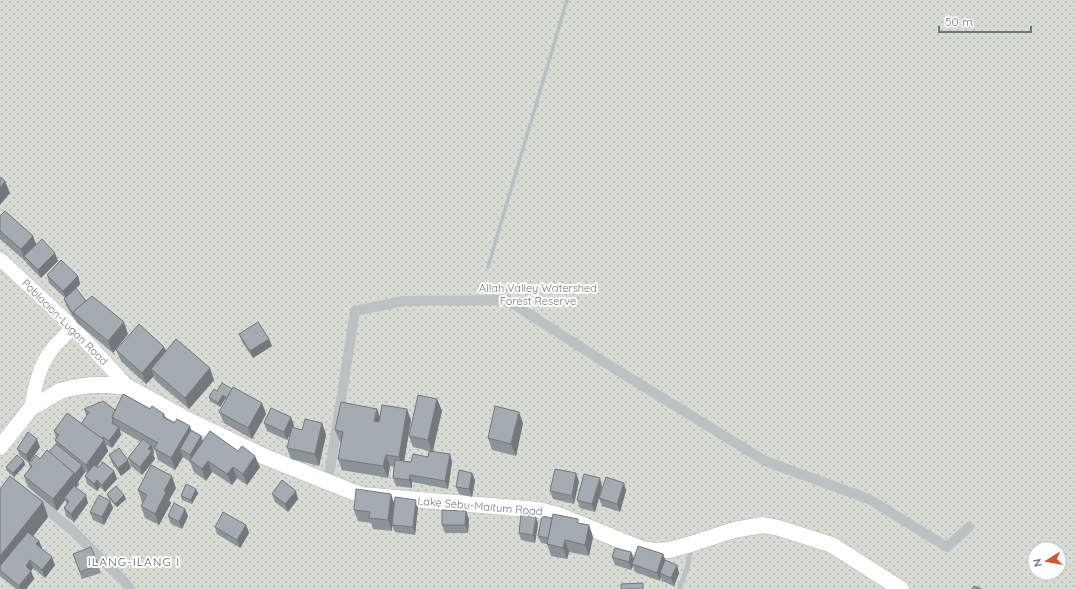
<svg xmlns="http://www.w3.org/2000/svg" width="1075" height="589" font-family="Quicksand,sans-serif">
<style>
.park{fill:url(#park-dots);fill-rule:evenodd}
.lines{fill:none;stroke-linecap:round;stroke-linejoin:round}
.stream{stroke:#b5c1c5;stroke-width:3.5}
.secondary-casing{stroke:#b1b7bb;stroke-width:15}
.primary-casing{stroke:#b0b5b9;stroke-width:17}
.service{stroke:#bcc1c4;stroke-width:5}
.minor{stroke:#bcc1c4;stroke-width:10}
.secondary{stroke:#fff;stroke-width:14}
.primary{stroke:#fff;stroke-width:16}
.wall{fill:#8d9498}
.shaded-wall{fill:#73787c}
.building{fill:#a4acb1;stroke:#73787c}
.labels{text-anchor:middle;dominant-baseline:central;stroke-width:4;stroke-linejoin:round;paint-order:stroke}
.park-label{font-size:11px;fill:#6c7a67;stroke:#fff}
.street-label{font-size:11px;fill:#697883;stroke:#fff}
.neighbourhood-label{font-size:12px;letter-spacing:1px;fill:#566168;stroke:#fff}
</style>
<defs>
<pattern id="park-dots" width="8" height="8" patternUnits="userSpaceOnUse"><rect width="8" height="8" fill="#d7dbd4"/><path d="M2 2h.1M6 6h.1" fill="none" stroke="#b2b6b1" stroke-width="1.8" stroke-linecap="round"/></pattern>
</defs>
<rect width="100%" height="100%" fill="#f7f7f4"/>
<path class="park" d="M 0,0 L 1075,0 L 1075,589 L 0,589 ZM 1035,549 L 1059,549 L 1059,573 L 1035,573 Z"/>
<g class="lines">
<path class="stream" d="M 488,267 L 567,0"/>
<defs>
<g id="secondary">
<path d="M 0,259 L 73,327 L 128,387"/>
<path d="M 31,408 C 35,387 39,364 54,347 C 60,340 67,334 73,327"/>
</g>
<path id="primary" d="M 0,447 L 31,408 L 60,391 L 76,387 L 92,385 L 108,385 L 128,387 L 188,420 L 263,456 L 348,490 L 362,495 L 539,510 L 558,515 L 642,549 L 655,551 L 669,550 L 691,544 L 734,530 L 763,525 L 779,528 L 832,545 L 901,589"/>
</defs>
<use href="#secondary" class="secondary-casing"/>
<use href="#primary" class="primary-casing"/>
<path class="service" d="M 679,589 L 687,569 L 691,547"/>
<g class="minor">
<path d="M 328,482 L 355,311 L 403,301 L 507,300 L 604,362 L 765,461 L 869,499 L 947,547 L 969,527"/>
<path d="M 34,499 L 71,529 L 124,581 L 130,589"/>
</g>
<use href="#secondary" class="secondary"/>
<use href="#primary" class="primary"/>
</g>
<g class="wall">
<path d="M 0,216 L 33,236 L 36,244 L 58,261 L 41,278 L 27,264 L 25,260 L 25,261 L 0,239 Z"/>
<path d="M 47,275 L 78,276 L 80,284 L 73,291 L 128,334 L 113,353 L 77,323 L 67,307 L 64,299 L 65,298 L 49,283 Z"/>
<path d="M 239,334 L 269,339 L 272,346 L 253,358 L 242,342 Z"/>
<path d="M 164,347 L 166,351 L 214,380 L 189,409 L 155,380 L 154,376 L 146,384 L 121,361 L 116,350 Z"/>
<path d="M 232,389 L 262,403 L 266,414 L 252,439 L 224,423 L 219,412 L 226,400 L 225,399 L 220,407 L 210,401 L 209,397 L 217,391 Z"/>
<path d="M 437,399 L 442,411 L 433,452 L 450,454 L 452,462 L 448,489 L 412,482 L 412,488 L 396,486 L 393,478 L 394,467 L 390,466 L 388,478 L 342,470 L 338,459 L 341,442 L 340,442 L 335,430 L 377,409 L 380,417 L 411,420 L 404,461 L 411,462 L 428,457 L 429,451 L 413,447 L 409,436 Z"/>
<path d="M 84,409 L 150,409 L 164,414 L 166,418 L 174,423 L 191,430 L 203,441 L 260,467 L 247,485 L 237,478 L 232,485 L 212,472 L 206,481 L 194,472 L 190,462 L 183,457 L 175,470 L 158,460 L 155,450 L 153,449 L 154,453 L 153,454 L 155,459 L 142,475 L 131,466 L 128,458 L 141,442 L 120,430 L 121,435 L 112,448 L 106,445 L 108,451 L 97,467 L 98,468 L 114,471 L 117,479 L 105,492 L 100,487 L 97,491 L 87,484 L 85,476 L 87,473 L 85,472 L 78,482 L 79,484 L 76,487 L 88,503 L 74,522 L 66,516 L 64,508 L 67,504 L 65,500 L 57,511 L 28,487 L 24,476 L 30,468 L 29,464 L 40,459 L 49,452 L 56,444 L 55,440 L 56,438 L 54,431 L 81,424 L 87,416 Z"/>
<path d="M 264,423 L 294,425 L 293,427 L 302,430 L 322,423 L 326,435 L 319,466 L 291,459 L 287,448 L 290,434 L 287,440 L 267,431 Z"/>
<path d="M 523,423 L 516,456 L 492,450 L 488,438 Z"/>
<path d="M 40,447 L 29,463 L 20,456 L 17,449 Z"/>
<path d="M 109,455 L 131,468 L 121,476 L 112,463 Z"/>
<path d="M 24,461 L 25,465 L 14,477 L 7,471 L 6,467 Z"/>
<path d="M 472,473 L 475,480 L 472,497 L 459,494 L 456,487 Z"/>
<path d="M 579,481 L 574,504 L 553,499 L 550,491 Z"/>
<path d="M 624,483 L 626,491 L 620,512 L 602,506 L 599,498 L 595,512 L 580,508 L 577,500 L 602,486 L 599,498 Z"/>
<path d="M 176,488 L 169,500 L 171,503 L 159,525 L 145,518 L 141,506 L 143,502 L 142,502 L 138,490 Z"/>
<path d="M 0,489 L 43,502 L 48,517 L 33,536 L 39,541 L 42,549 L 55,565 L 45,578 L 33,568 L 31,571 L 34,579 L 26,589 L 16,589 L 0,576 Z"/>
<path d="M 198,493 L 192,504 L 182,500 L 181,496 Z"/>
<path d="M 107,494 L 124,495 L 126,499 L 117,507 L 108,498 Z"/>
<path d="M 272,494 L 298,499 L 288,512 L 275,502 Z"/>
<path d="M 110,501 L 113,508 L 104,525 L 93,520 L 90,512 Z"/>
<path d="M 394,504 L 418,507 L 415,535 L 395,532 L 392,526 L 392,531 L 373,529 L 371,523 L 358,521 L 354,510 Z"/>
<path d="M 185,509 L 188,516 L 182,529 L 171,524 L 168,516 Z"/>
<path d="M 469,519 L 468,533 L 445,533 L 442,525 Z"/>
<path d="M 580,523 L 589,525 L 593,537 L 589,556 L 569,552 L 567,559 L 551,556 L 547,544 L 541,543 L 538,536 Z"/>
<path d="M 538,524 L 535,543 L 521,540 L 519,533 Z"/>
<path d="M 246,525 L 249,533 L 240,548 L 217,534 L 215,527 Z"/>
<path d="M 91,547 L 101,573 L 82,579 L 73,554 Z"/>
<path d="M 631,552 L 634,559 L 663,554 L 666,561 L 679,573 L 674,586 L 662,581 L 661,577 L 660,581 L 635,572 L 633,566 L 631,570 L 615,565 L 612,557 Z"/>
</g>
<g class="shaded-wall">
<path d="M 5,181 L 10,193 L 0,205 L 0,188 Z"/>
<path d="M 33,236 L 37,247 L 24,256 L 25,260 L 25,261 L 21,249 Z"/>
<path d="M 55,253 L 58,261 L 41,278 L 38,270 Z"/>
<path d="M 78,276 L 80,284 L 66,299 L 63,291 Z"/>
<path d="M 124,322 L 128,334 L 113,353 L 108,341 Z"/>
<path d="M 269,339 L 272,346 L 253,358 L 250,351 Z"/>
<path d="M 164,347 L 169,359 L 151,369 L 154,376 L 146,384 L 142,373 Z"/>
<path d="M 210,368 L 214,380 L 189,409 L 185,398 Z"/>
<path d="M 223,395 L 225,399 L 220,407 L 218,403 Z"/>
<path d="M 437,399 L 442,411 L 432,452 L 428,440 Z"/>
<path d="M 262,403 L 266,414 L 252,439 L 248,428 Z"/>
<path d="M 377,409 L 381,420 L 379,432 L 374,421 Z"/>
<path d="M 407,409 L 411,420 L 403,468 L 399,457 Z"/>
<path d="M 519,412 L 523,423 L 516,456 L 511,444 Z"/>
<path d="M 291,417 L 294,425 L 287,440 L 284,432 Z"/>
<path d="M 322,423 L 326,435 L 319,466 L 315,454 Z"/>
<path d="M 190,426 L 194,438 L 180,449 L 183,457 L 175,470 L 171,458 Z"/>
<path d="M 119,427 L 121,435 L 112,448 L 109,441 Z"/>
<path d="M 201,436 L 204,444 L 192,462 L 190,455 Z"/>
<path d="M 103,437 L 108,451 L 90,476 L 86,465 Z"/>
<path d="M 37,439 L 40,447 L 29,463 L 26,455 Z"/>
<path d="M 151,445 L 154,453 L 153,454 L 155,459 L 142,475 L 140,467 L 148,449 Z"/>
<path d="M 450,454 L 452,462 L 448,489 L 445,481 Z"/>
<path d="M 386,455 L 390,466 L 388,478 L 383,466 Z"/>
<path d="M 255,456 L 260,467 L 247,485 L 243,474 Z"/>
<path d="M 128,460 L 131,468 L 121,476 L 118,468 Z"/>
<path d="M 24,461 L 25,465 L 14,477 L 13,473 Z"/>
<path d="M 208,461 L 212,472 L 206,481 L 202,469 Z"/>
<path d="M 82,465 L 85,472 L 78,482 L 79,484 L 66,499 L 64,498 L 65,500 L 57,511 L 53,499 L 74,473 Z"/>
<path d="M 233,467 L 237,478 L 232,485 L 227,474 Z"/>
<path d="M 114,471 L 117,479 L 105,492 L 102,485 Z"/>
<path d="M 472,473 L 475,480 L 472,497 L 469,489 Z"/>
<path d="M 576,473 L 579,481 L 574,504 L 572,496 Z"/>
<path d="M 410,475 L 412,482 L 412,488 L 409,480 Z"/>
<path d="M 172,476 L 176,488 L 169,500 L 171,503 L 159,525 L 155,514 L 164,491 Z"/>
<path d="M 600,478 L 602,486 L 595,512 L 592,504 Z"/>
<path d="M 97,480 L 100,487 L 97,491 L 94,484 Z"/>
<path d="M 624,483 L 626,491 L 620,512 L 617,504 Z"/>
<path d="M 196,489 L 198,493 L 192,504 L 191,500 Z"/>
<path d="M 296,491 L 298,499 L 288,512 L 285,504 Z"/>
<path d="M 391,494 L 395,505 L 392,525 L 392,531 L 388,520 Z"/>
<path d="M 86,495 L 88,503 L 74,522 L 71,514 Z"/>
<path d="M 124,495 L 126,499 L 117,507 L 115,504 Z"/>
<path d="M 416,500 L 418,507 L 415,535 L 413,527 Z"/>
<path d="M 110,501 L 113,508 L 104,525 L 102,517 Z"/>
<path d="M 43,502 L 48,517 L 4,573 L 0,570 L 0,556 Z"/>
<path d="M 185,509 L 188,516 L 182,529 L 179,522 Z"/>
<path d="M 466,511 L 469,519 L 468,533 L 465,525 Z"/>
<path d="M 536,517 L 538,524 L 535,543 L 533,535 Z"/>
<path d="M 246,525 L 249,533 L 240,548 L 237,540 Z"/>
<path d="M 589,525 L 593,537 L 589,556 L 585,545 Z"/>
<path d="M 565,540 L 569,552 L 567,559 L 563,548 Z"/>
<path d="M 39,541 L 42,548 L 39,552 L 36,544 Z"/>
<path d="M 631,552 L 634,560 L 632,564 L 633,566 L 631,570 L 629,562 Z"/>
<path d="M 663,554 L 666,562 L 660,573 L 661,577 L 660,581 L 657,573 Z"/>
<path d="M 52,557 L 55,565 L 45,578 L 42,570 Z"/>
<path d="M 30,560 L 33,568 L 31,571 L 34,579 L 26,589 L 20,589 L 19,586 L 26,566 Z"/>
<path d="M 677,565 L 679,573 L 674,586 L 671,578 Z"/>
</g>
<g class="building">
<path d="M 0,177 L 5,181 L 0,188 Z"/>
<path d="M 5,211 L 33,236 L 21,249 L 0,231 L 0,216 Z"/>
<path d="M 42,239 L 55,253 L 38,270 L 24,256 Z"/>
<path d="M 61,260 L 78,276 L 63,291 L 47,275 Z"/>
<path d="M 76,288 L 86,301 L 73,312 L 74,316 L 64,299 Z"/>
<path d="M 92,296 L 124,322 L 108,341 L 73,312 Z"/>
<path d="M 258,322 L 269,339 L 250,351 L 239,334 Z"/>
<path d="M 139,324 L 164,347 L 142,373 L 116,350 Z"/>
<path d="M 176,339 L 210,368 L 185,398 L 151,369 Z"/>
<path d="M 222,383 L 232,389 L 227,398 L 223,395 L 218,403 L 209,397 L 214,389 L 217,391 Z"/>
<path d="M 233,387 L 262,403 L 248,428 L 219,412 Z"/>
<path d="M 123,394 L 150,409 L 152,406 L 164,414 L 163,417 L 174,423 L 177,419 L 190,426 L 171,458 L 154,448 L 158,443 L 112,417 Z"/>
<path d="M 418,395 L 437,399 L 428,440 L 409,436 Z"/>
<path d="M 103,401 L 115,410 L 112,417 L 113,420 L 112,423 L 119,427 L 109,441 L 103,437 L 103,439 L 81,424 L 89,412 L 84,409 Z"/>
<path d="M 341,402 L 377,409 L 374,421 L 379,422 L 382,405 L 407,409 L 399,457 L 386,455 L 383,466 L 338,459 L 343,432 L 335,430 Z"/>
<path d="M 495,406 L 519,412 L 511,444 L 488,438 Z"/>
<path d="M 271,408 L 291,417 L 284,432 L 264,423 Z"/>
<path d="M 67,413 L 104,440 L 86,465 L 55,440 L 59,435 L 54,431 Z"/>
<path d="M 305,419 L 322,423 L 315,454 L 287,448 L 292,427 L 302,430 Z"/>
<path d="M 191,430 L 201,436 L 190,455 L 180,449 Z"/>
<path d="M 210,431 L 238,451 L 242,446 L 255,456 L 243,474 L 233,467 L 227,474 L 208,461 L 202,469 L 190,460 Z"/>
<path d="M 28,432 L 37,439 L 26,455 L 17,449 Z"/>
<path d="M 143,439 L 151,445 L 148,449 L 152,451 L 140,467 L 128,458 Z"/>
<path d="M 56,444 L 82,465 L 75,474 L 74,473 L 49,452 Z"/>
<path d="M 119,448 L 128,460 L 118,468 L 109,455 Z"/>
<path d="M 47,450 L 74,473 L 53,499 L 24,476 L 32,466 L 29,464 L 36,455 L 40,459 Z"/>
<path d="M 429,451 L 450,454 L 445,481 L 410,475 L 409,480 L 393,478 L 395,460 L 411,462 L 413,454 L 428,457 Z"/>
<path d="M 17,455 L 24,461 L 13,473 L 6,467 Z"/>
<path d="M 103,462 L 114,471 L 102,485 L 97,480 L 94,484 L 85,476 L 94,465 L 98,468 Z"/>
<path d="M 151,465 L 172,476 L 164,491 L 166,492 L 155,514 L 141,506 L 147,495 L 138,490 Z"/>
<path d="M 555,469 L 576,473 L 572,496 L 550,491 Z"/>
<path d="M 459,470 L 472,473 L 469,489 L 456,487 Z"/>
<path d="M 584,474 L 600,478 L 592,504 L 577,500 Z"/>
<path d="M 10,476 L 43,502 L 0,556 L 0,489 Z"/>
<path d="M 606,477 L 624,483 L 617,504 L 599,498 Z"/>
<path d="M 282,480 L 296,491 L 285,504 L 272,494 Z"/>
<path d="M 186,484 L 196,489 L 191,500 L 181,496 Z"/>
<path d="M 74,486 L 86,495 L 71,514 L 64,508 L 69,501 L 64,498 Z"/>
<path d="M 116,486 L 124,495 L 115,504 L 107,494 Z"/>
<path d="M 356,489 L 391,494 L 388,520 L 369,518 L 370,512 L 354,510 Z"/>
<path d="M 99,495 L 110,501 L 102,517 L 90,512 Z"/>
<path d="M 395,497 L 416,500 L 413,527 L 392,525 Z"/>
<path d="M 174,503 L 185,509 L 179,522 L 168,516 Z"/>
<path d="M 442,510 L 466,511 L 465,525 L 442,525 Z"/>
<path d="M 223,512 L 246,525 L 237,540 L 215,527 Z"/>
<path d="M 521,514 L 536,517 L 533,535 L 519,533 Z"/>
<path d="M 553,514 L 578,519 L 578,523 L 589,525 L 585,545 L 565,540 L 563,548 L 547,544 Z"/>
<path d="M 542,516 L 552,518 L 548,538 L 538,536 Z"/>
<path d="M 28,532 L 39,541 L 36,544 L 52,557 L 42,570 L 30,560 L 26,566 L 31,571 L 19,586 L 0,570 L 0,566 Z"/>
<path d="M 638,546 L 663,554 L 657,573 L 632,564 Z"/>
<path d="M 91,547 L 98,565 L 80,572 L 73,554 Z"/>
<path d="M 615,548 L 631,552 L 629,562 L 612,557 Z"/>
<path d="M 665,560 L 677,565 L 671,578 L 660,573 Z"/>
<path d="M 643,583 L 643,589 L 621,589 L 621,584 Z"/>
<path d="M 974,586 L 982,589 L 972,589 Z"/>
</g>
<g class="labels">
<g class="park-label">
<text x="538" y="288">Allah Valley Watershed<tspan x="538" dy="13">Forest Reserve</tspan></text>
</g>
<g class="street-label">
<text transform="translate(65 322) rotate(45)">Poblacion-Lugan Road</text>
<text transform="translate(480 506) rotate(5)">Lake Sebu-Maitum Road</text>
</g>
<g class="neighbourhood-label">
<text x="134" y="561">ILANG-ILANG I</text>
</g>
</g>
<g transform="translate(1047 561) rotate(259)"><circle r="19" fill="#ffffff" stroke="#c3c9cd"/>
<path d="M0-3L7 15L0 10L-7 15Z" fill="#d25539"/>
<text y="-6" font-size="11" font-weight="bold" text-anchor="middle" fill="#697883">N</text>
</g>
<path d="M939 26v6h92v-6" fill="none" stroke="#697883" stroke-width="2"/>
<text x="945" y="26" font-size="12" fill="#697883" stroke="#ffffff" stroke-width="3" paint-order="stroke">50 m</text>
</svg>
